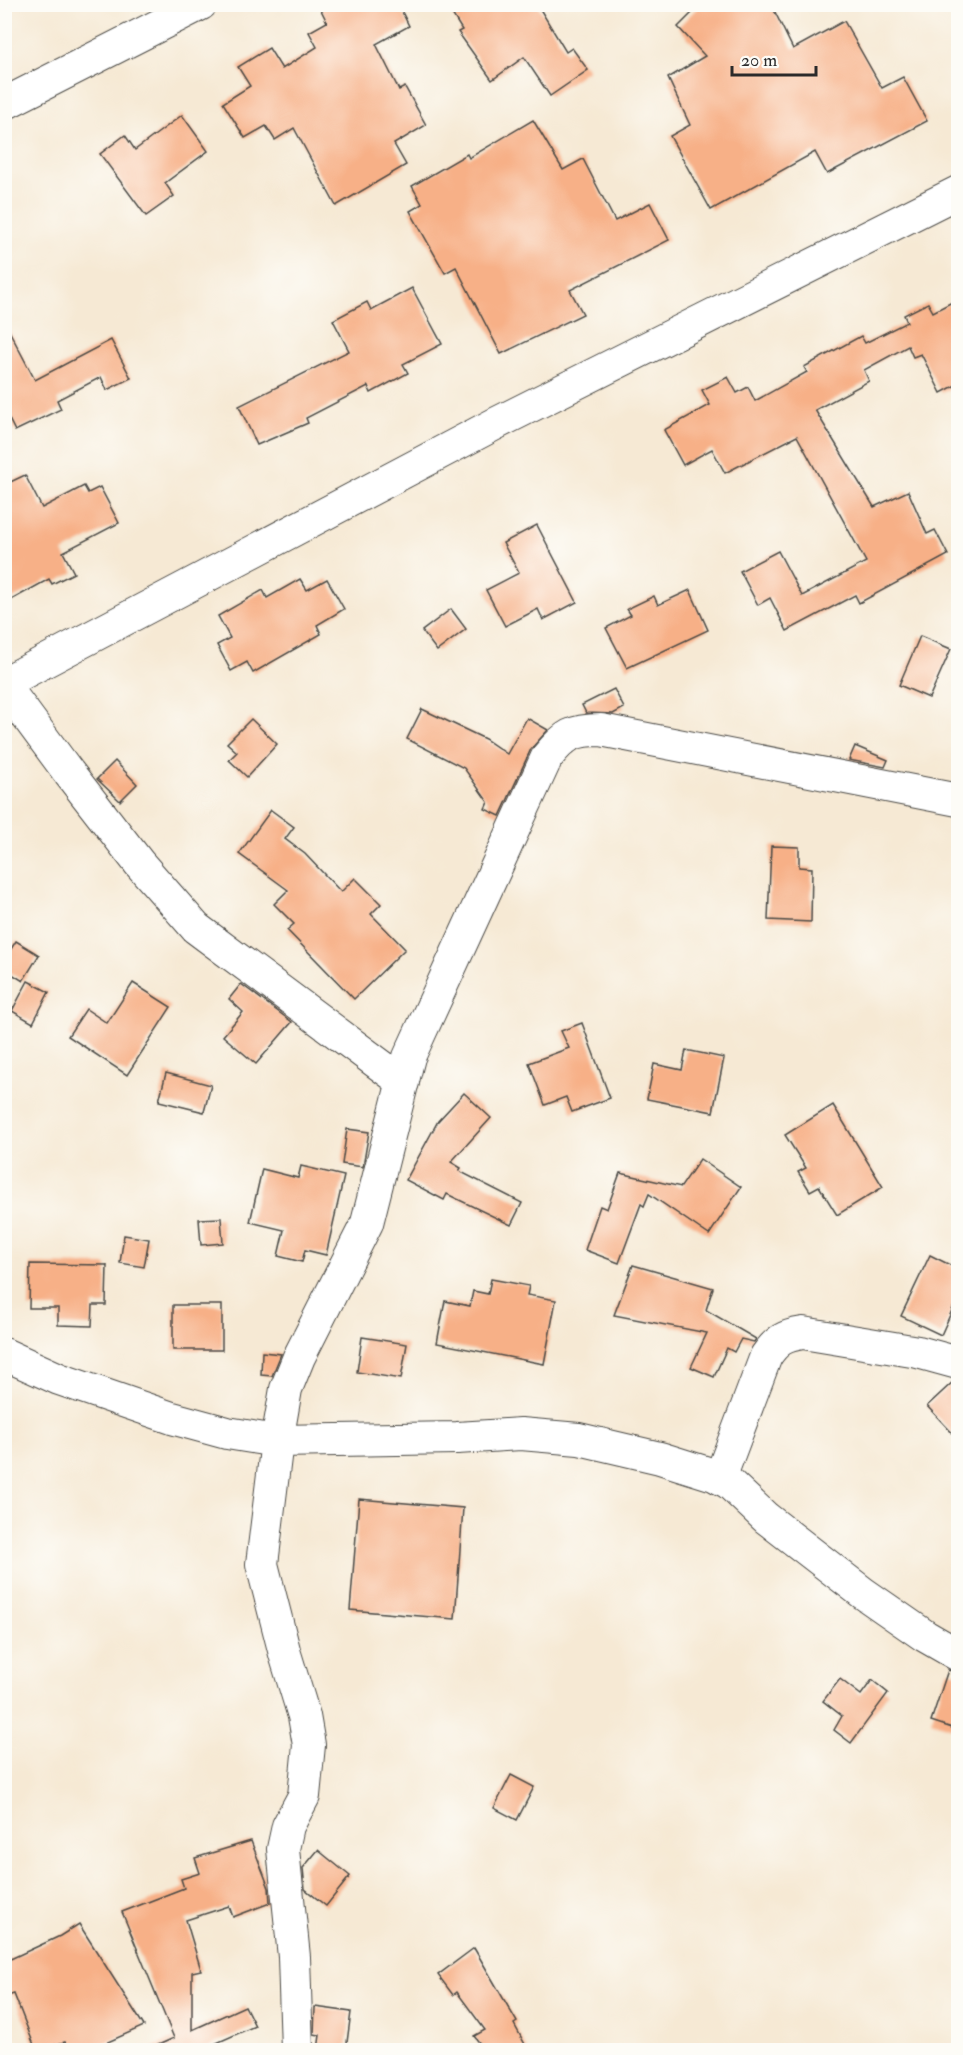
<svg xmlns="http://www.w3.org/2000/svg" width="963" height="2055" font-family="'IM FELL Double Pica',serif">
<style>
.building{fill:#f7b087}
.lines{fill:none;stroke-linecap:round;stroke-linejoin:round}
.street-casing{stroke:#494844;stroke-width:34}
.street{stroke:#fff;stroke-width:32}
</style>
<rect width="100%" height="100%" fill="#fdfcf7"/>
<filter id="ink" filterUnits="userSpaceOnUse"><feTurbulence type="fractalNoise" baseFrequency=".0167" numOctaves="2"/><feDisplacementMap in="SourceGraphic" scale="12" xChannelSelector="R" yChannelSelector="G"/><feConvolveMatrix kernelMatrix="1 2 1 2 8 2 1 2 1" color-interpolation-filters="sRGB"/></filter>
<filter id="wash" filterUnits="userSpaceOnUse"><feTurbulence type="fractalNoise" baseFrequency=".008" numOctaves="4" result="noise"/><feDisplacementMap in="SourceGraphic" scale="24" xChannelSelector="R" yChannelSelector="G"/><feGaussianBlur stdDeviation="1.35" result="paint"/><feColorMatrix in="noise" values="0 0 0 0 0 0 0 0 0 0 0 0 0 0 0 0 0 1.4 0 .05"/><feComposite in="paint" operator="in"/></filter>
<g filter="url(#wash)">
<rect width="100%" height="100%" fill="#f6e9d4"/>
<g id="blocks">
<g class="building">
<path d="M 318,4 L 398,4 L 409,26 L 376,44 L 399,90 L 405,87 L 426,125 L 394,144 L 406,165 L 336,206 L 294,128 L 275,140 L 266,126 L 245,138 L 223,103 L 250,86 L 238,67 L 269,48 L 282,69 L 317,47 L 309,32 L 327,22 Z"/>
<path d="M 446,4 L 537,4 L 566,52 L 572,48 L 588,70 L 550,96 L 524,57 L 492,80 L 458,32 L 462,30 Z"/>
<path d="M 701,4 L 771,4 L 793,49 L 844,21 L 882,88 L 903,77 L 927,121 L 827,174 L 815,152 L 711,210 L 670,136 L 690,125 L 668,78 L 705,56 L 678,27 Z"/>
<path d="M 182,115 L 208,151 L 165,183 L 174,196 L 146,216 L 100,154 L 125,135 L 135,150 Z"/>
<path d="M 533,120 L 563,170 L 583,159 L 615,221 L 650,203 L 669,240 L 570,290 L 583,314 L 501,354 L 456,267 L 445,273 L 410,211 L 422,204 L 412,186 L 467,154 L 469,158 Z"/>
<path d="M 412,288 L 442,344 L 403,364 L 408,373 L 371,393 L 368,386 L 306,418 L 308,423 L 257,445 L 239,406 L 349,351 L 333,320 L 367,302 L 371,310 Z"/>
<path d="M 958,299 L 958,384 L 941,393 L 921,354 L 913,357 L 908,346 L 864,370 L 869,381 L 815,410 L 874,507 L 908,491 L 927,534 L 935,530 L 948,555 L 859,603 L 855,595 L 787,631 L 770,598 L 758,605 L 740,571 L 778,551 L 802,596 L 866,562 L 797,436 L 725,473 L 712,449 L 683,465 L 664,430 L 710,405 L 702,390 L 728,377 L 737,393 L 748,387 L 755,401 L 807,372 L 804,367 L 861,336 L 865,343 L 907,322 L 904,315 L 928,303 L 933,312 Z"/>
<path d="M 4,321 L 35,380 L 111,340 L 131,378 L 107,390 L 101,377 L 57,400 L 61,409 L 15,431 L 4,409 Z"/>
<path d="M 25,475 L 42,508 L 84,486 L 88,493 L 100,487 L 119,523 L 63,552 L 74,573 L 52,584 L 49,579 L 4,604 L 4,485 Z"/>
<path d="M 537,525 L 577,602 L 543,620 L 538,609 L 505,626 L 486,590 L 519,573 L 503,543 Z"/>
<path d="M 300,579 L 307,590 L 327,579 L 344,609 L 317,625 L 321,634 L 253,673 L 247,662 L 231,671 L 217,645 L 230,638 L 218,616 L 263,590 L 267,598 Z"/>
<path d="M 690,590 L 708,630 L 627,668 L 606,628 L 631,615 L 627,609 L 654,596 L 658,605 Z"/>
<path d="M 451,609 L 466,629 L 437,651 L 422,631 Z"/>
<path d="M 920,636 L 951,649 L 929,698 L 899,685 Z"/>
<path d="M 614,689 L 624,708 L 613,714 L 586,713 L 582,705 Z"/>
<path d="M 422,709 L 485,739 L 507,754 L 527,718 L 548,730 L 531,749 L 500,816 L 485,809 L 488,802 L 464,768 L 407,739 Z"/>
<path d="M 251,719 L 277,744 L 247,777 L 229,760 L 237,752 L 227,743 Z"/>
<path d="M 855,746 L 888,760 L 885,767 L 849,760 Z"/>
<path d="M 115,761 L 137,784 L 120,801 L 97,779 Z"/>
<path d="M 271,810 L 294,827 L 285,839 L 305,854 L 341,892 L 355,878 L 381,904 L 371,914 L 405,949 L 354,999 L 287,930 L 294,924 L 274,904 L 288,890 L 239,854 Z"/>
<path d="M 771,846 L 799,847 L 799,867 L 812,868 L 811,922 L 768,920 Z"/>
<path d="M 16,941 L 39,955 L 23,981 L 4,969 L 4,960 Z"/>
<path d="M 28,981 L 49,992 L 33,1023 L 12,1011 Z"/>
<path d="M 133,983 L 171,1007 L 127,1075 L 68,1036 L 86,1009 L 107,1023 Z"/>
<path d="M 241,984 L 292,1022 L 256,1064 L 223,1036 L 243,1012 L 229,999 Z"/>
<path d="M 582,1023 L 610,1098 L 572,1112 L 566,1097 L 545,1105 L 529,1063 L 569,1048 L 561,1031 Z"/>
<path d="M 686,1050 L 724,1058 L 713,1112 L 647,1099 L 654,1064 L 682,1070 Z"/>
<path d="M 166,1073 L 211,1085 L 204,1112 L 159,1101 Z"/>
<path d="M 464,1093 L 491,1118 L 451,1162 L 461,1168 L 459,1171 L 522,1203 L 511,1225 L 447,1194 L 444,1200 L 406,1180 L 438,1121 Z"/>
<path d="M 833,1105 L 883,1187 L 837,1215 L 819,1186 L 810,1191 L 798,1172 L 806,1168 L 785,1135 Z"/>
<path d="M 347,1129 L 369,1132 L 363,1167 L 342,1164 Z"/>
<path d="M 700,1159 L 741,1187 L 709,1235 L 649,1194 L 644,1206 L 641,1204 L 619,1263 L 585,1250 L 600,1206 L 607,1209 L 620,1173 L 681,1187 Z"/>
<path d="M 301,1166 L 344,1176 L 326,1255 L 305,1250 L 302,1262 L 278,1256 L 284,1230 L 250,1222 L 262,1169 L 298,1178 Z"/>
<path d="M 221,1218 L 223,1243 L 201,1245 L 199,1219 Z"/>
<path d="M 124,1235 L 149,1239 L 144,1267 L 120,1263 Z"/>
<path d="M 930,1255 L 958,1269 L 958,1297 L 941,1335 L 901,1316 Z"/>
<path d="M 30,1264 L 107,1265 L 106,1305 L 93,1305 L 92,1326 L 58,1325 L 58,1308 L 29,1308 Z"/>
<path d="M 633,1265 L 713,1288 L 706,1310 L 756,1339 L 754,1342 L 741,1339 L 734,1352 L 727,1348 L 714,1377 L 691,1367 L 707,1333 L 614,1315 Z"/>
<path d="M 491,1279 L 529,1286 L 527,1295 L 556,1300 L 544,1364 L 437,1343 L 445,1301 L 470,1306 L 473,1291 L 488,1294 Z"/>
<rect x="173" y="1305" width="49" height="45"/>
<path d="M 362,1337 L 407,1344 L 401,1379 L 357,1372 Z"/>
<path d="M 262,1352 L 281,1354 L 272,1376 L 261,1375 Z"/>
<path d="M 955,1380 L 958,1380 L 958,1439 L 927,1406 Z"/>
<path d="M 359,1499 L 463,1508 L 455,1619 L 350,1610 Z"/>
<path d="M 948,1670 L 958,1673 L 958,1730 L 931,1721 Z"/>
<path d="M 840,1679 L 861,1695 L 872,1680 L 888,1693 L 851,1743 L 834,1730 L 842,1716 L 823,1701 Z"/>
<path d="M 511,1775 L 534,1787 L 517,1820 L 494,1808 Z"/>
<path d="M 251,1841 L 269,1888 L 270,1903 L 233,1917 L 229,1906 L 186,1920 L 201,1970 L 192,1972 L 192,2030 L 245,2006 L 255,2026 L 201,2050 L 147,2050 L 174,2038 L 122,1912 L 184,1888 L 181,1879 L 200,1873 L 195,1858 Z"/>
<path d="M 318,1850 L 350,1876 L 326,1906 L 305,1889 L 303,1868 Z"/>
<path d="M 79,1924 L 144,2026 L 90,2050 L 68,2050 L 65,2042 L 36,2050 L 14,1994 L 4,1997 L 4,1962 L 60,1936 Z"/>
<path d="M 474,1948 L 517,2022 L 514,2024 L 528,2050 L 485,2050 L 474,2036 L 485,2030 L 457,1992 L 453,1995 L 438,1975 Z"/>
<path d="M 315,2007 L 351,2012 L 346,2050 L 318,2050 L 320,2035 L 314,2034 Z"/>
</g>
</g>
</g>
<g filter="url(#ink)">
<use href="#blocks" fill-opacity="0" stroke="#494844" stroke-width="1.5"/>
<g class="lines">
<defs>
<g id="street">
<path d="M 4,104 L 201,4"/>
<path d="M 4,683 L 495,424 L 958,192"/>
<path d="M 4,685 L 69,773 L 139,863 L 196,928 L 403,1082"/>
<path d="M 958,800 L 601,730 C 572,730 565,735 547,757 L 409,1057 L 367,1223 L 299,1357 L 286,1389 L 277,1441 L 457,1438 L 521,1434 L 579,1439 L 660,1458 L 714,1475 L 729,1483 L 766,1518 L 863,1593 L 925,1636 L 958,1655"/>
<path d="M 4,1354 L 59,1379 L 172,1418 L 227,1433 L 277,1441 L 262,1564 L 285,1654 L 304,1716 L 309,1745 L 304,1796 L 288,1826 L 283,1849 L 294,1957 L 297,2050"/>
<path d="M 720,1478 L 766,1356 C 777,1340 784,1336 803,1333 L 918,1352 L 958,1363"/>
</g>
</defs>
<use href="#street" class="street-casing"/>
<use href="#street" class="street"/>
</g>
</g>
<rect width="963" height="2055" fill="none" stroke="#fdfcf7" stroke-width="24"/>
<path d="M732 66v9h84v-9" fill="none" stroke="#2b2b2b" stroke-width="3"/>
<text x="741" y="66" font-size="18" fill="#2b2b2b" stroke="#fdfcf7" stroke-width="4.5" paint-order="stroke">20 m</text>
</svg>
